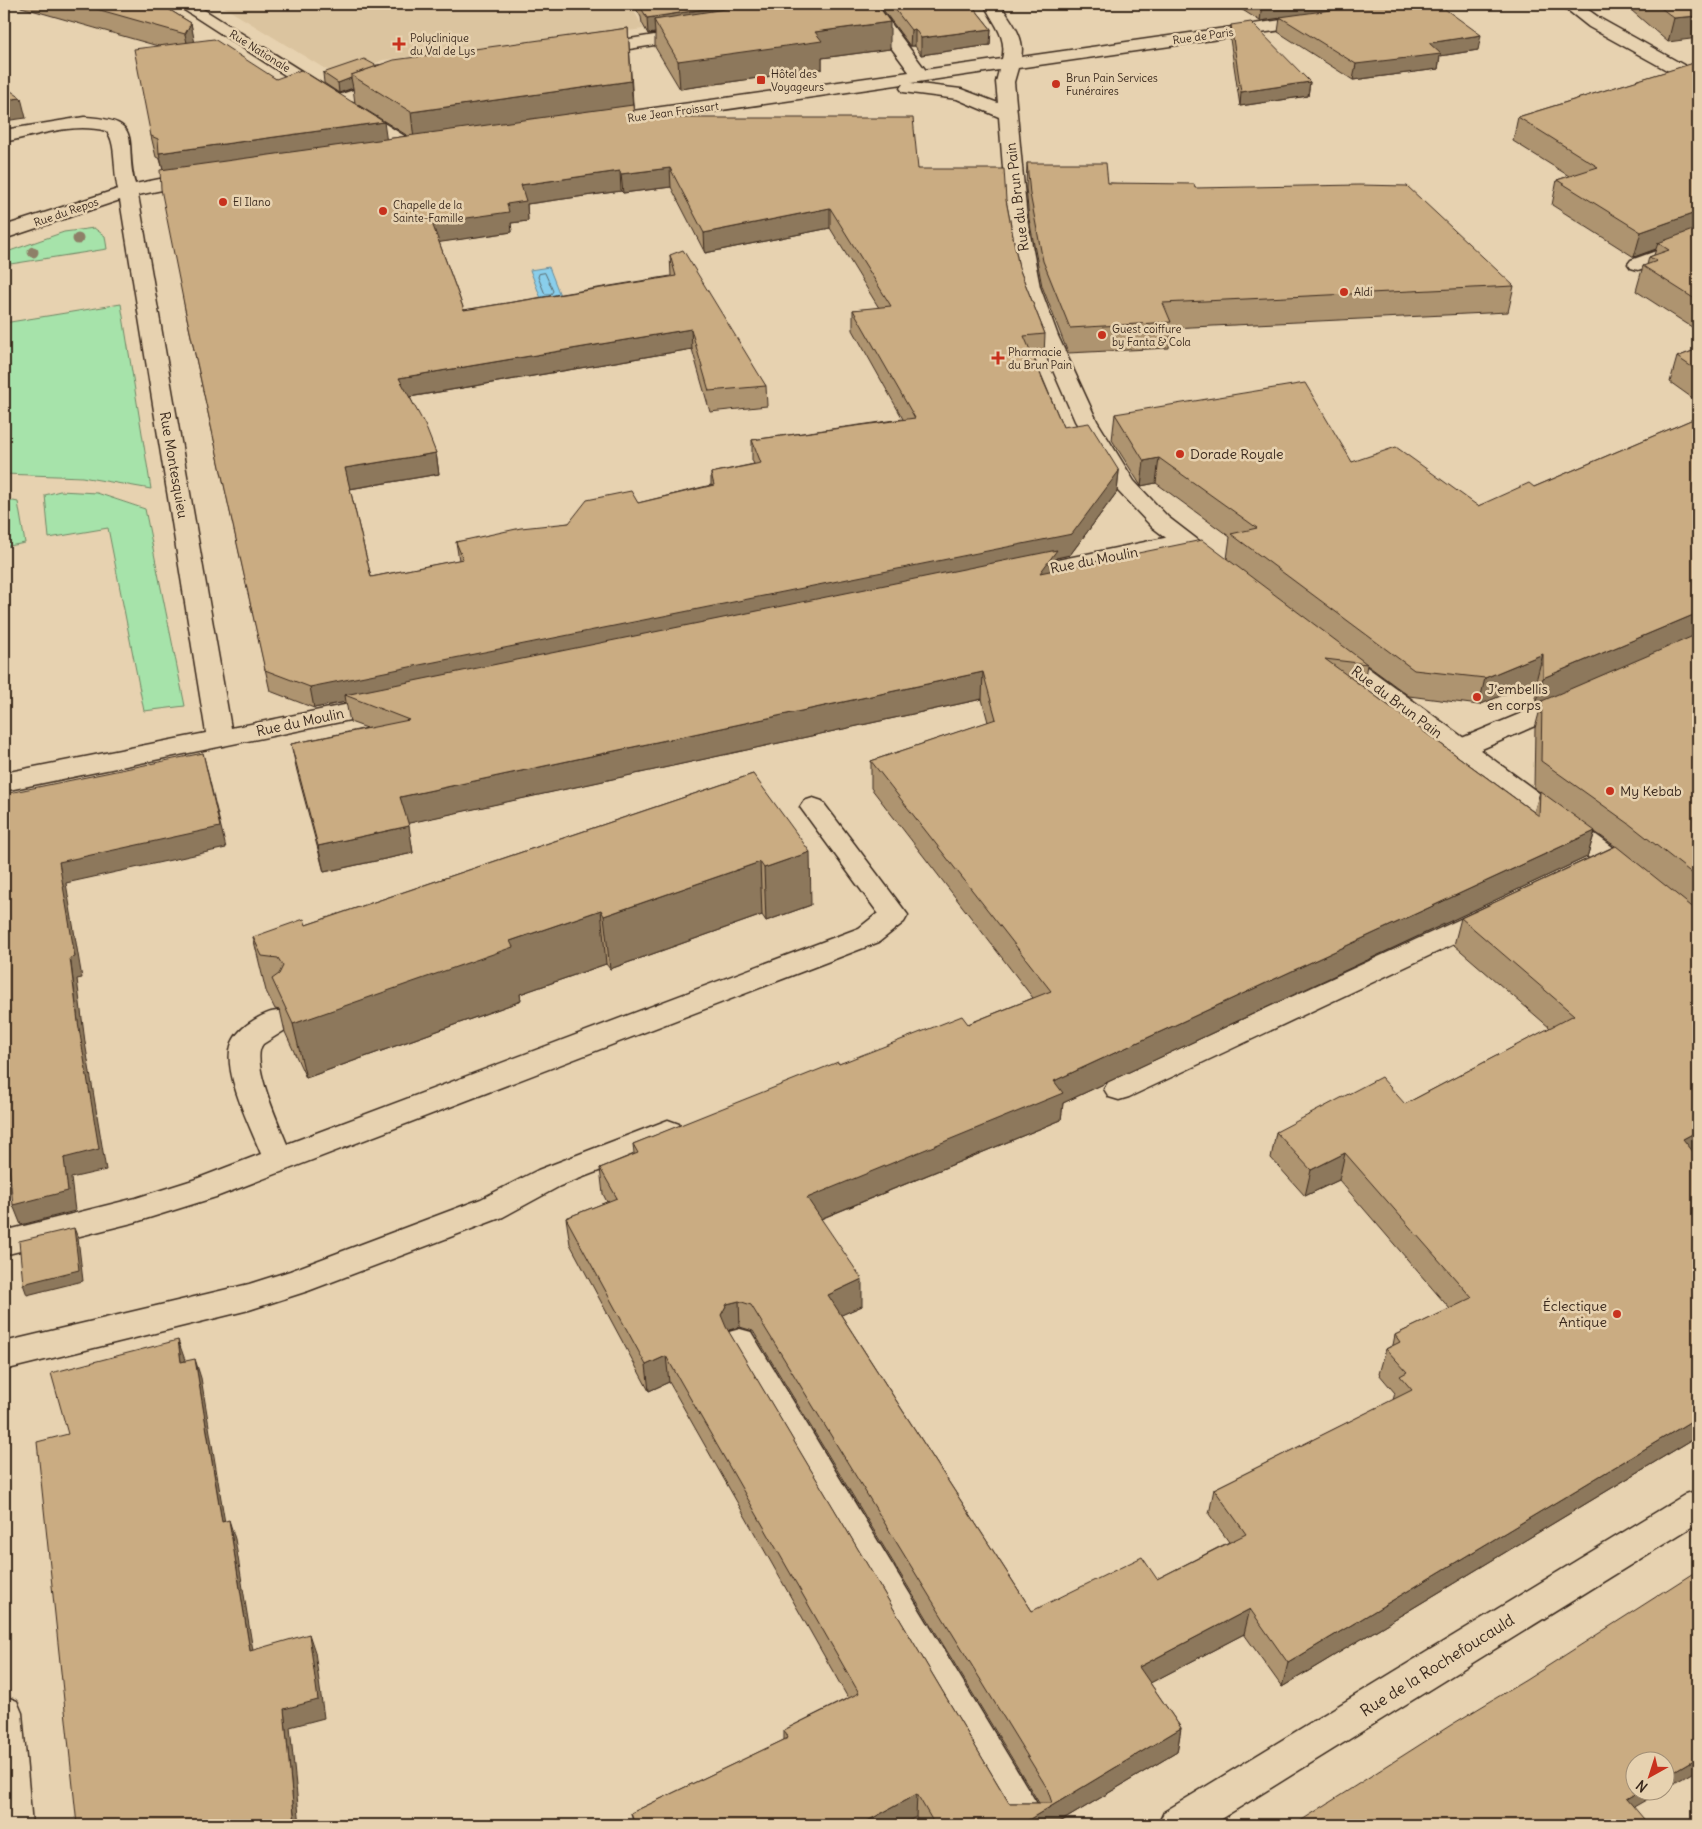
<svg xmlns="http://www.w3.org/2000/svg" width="1702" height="1829" font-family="Delius,sans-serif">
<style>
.built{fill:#dbc49f}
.green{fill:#a6e3aa;stroke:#708664}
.water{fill:#89ceeb;stroke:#6a8c99}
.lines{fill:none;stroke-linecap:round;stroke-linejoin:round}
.shore{stroke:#5a6c70;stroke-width:1}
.minor-casing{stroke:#3b2a1e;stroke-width:3}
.major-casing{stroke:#3b2a1e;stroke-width:3}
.minor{fill:#e7d2b0;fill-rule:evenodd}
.major{fill:#e7d2b0;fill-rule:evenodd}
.tree{fill:#8e8067}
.wall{fill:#ae9470;stroke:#3b2a1e;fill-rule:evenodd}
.shaded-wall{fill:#8d785b;stroke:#3b2a1e}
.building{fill:#caac82;stroke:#3b2a1e;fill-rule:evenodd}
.poi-dot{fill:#c8321e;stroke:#e7d2b0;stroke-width:2}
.labels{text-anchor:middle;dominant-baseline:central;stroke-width:5;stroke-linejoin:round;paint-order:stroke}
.far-street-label{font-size:11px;fill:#3b2a1e;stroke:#e7d2b0}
.far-poi-label{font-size:11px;fill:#3b2a1e;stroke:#e7d2b0;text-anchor:start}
.street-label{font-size:14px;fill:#3b2a1e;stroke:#e7d2b0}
.poi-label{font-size:14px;fill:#3b2a1e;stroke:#e7d2b0;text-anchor:start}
.near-street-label{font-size:16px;fill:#3b2a1e;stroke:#e7d2b0}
</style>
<rect width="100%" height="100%" fill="#e7d2b0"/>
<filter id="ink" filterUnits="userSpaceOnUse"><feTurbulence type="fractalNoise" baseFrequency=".02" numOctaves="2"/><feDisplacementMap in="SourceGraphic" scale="10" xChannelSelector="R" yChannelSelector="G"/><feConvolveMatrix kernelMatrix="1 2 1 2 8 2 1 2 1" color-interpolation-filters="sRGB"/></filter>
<g filter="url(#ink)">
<path class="built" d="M 219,4 L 630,4 L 644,29 L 383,60 L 340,78 Z"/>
<g class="green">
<path d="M 94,228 L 105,236 L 107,249 L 4,265 L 4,253 L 64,232 Z"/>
<path d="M 121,304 L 151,489 L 82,477 L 4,474 L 4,323 Z"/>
<path d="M 60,491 L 97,493 L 145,509 L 185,706 L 144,711 L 108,528 L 49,538 L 45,495 Z"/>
<path d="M 4,499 L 18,502 L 25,543 L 4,547 Z"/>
</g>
<path class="water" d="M 549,267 L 561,298 L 542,301 L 530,270 Z"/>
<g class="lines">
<path class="shore" d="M 545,273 L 553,291 L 551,294 L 545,294 L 538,277 L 539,274 Z"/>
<defs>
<g id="minor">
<path d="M 849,4 L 894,4 L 892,8 L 881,10 L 930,76 L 927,80 L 915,80 L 865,12 L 841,15 L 835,14 L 832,10 L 835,6 Z"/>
<path d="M 1560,4 L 1580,4 L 1601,19 L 1698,73 L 1698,85 L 1692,84 L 1589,27 Z"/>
<path d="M 692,29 L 698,30 L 701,34 L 698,38 L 592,55 L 586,54 L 583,50 L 586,46 L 592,45 Z"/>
<path d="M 389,78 L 395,79 L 398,83 L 395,87 L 339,106 L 333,105 L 330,101 L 333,97 Z"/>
<path d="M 84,117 C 147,120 123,141 135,184 L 199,171 L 206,173 L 209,177 L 206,181 L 138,195 L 231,728 L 384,697 L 393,699 L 397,705 L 393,711 L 384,713 L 4,791 L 4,773 L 206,733 L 120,200 L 4,239 L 4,226 L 118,189 C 113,172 117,141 106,131 C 73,122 36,136 4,142 L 4,130 Z"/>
<path d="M 1698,236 L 1698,249 L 1638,270 L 1631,268 L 1628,264 L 1631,260 Z"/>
<path d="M 1184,534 L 1192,536 L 1196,541 L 1192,546 L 1019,582 L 1011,580 L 1007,575 L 1011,570 L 1019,568 Z"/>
<path d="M 1572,692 L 1581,694 L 1585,700 L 1581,706 L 1468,755 L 1459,757 L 1450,755 L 1446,749 L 1450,743 Z"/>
<path d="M 813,798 L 822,801 L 908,915 L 904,922 L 879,942 L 216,1197 L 136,1222 L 4,1255 L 4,1231 L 136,1198 L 196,1179 L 261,1154 C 251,1128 223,1074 231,1046 C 234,1035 244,1026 254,1020 C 266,1013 276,1008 290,1013 L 294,1020 L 290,1027 L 263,1044 C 249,1060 280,1126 287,1144 L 859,928 L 878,913 L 800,807 L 804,801 Z"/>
<path d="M 1493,904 L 1503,907 L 1507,914 L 1503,921 L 1129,1097 L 1119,1100 L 1109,1097 L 1104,1089 L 1109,1081 Z"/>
<path d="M 668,1120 L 679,1124 L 683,1132 L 679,1140 L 560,1186 L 503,1217 L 308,1291 L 249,1310 L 4,1370 L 4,1342 L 249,1284 L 290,1271 L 481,1199 L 538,1170 Z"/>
<path d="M 740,1329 L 751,1332 L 1042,1812 L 1048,1825 L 1008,1825 L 729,1352 L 724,1342 L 729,1332 Z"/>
<path d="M 1698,1490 L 1698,1523 L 1211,1825 L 1158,1825 L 1164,1812 L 1686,1494 Z"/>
<path d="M 4,1696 L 17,1701 L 22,1713 L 32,1825 L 4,1825 Z"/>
</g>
<g id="major">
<path d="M 175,4 L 195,4 L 414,142 L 431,139 L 438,141 L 440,145 L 438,149 C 427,152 415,155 404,152 Z"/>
<path d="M 984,4 L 1000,4 C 1010,20 1026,37 1021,57 L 1317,15 L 1323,16 L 1326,20 L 1323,24 L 1317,25 L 1018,68 L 1014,82 L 1027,219 L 1040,287 L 1058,336 L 1097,421 L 1134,481 L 1168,517 L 1224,560 L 1228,565 L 1224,570 L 1216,572 L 1208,570 L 1152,527 L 1117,490 L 1075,421 L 1038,336 L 1020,287 L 1007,219 L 999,117 L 957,99 L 903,92 L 900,88 L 903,84 L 597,128 L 590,126 L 588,122 L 590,118 L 597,116 L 1002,59 C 1008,37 993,23 984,4 ZM 999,70 L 996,82 L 998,103 L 961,89 L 911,83 Z"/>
<path d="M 1336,648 L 1345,651 L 1640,867 L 1644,874 L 1640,881 L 1630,883 L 1620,881 L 1327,661 L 1324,656 L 1327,651 Z"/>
</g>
</defs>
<use href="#minor" class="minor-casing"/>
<use href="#major" class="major-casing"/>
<use href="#minor" class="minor"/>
<use href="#major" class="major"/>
</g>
<g class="tree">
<circle cx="78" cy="239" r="5.5"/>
<circle cx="33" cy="252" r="5.5"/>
</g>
<g class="wall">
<path d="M 17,4 L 160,4 L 191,23 L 194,42 L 276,79 L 386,139 L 408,136 L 355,103 L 353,88 L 339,93 L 324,83 L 323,73 L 628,28 L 634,118 L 918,169 L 1006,200 L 1019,268 L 1045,334 L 1044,355 L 1033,355 L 1063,427 L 1119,471 L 1117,492 L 1070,555 L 1056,558 L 1055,570 L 1227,559 L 1230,537 L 1156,483 L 1141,486 L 1112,440 L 1115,414 L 1352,462 L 1478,506 L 1534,487 L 1698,417 L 1698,1152 L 1695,1154 L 1698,1158 L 1698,1436 L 1282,1687 L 1244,1634 L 1150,1683 L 1181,1728 L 1177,1752 L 1055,1825 L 920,1825 L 916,1817 L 633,1823 L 631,1813 L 784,1740 L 784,1730 L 848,1698 L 669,1382 L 649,1391 L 570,1244 L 566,1218 L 607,1202 L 603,1194 L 600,1168 L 634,1154 L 633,1144 L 839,1064 L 968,1024 L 1033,998 L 871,788 L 871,761 L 988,722 L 982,699 L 408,823 L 413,853 L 324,872 L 297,771 L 291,744 L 367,728 L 350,722 L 346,702 L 314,708 L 270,691 L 185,309 L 163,170 L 160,159 L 156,157 L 151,136 L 158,46 L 21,7 ZM 671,187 L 705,253 L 830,228 L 879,308 L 853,310 L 853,330 L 903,419 L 752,440 L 752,460 L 754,464 L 711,473 L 711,485 L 638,503 L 569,523 L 456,542 L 459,560 L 371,577 L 350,489 L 439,474 L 436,453 L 410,397 L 692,349 L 710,412 L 767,406 L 766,386 L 670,255 L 671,276 L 464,310 L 439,242 L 512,232 L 511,223 L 528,221 L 527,204 L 621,191 L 623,193 ZM 1367,665 L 1409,696 L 1479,705 L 1536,681 L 1536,705 L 1542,702 L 1535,728 L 1534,788 L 1540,792 L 1534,812 L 1363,687 ZM 1595,832 L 1615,846 L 1461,918 L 1454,945 L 1550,1028 L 1405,1104 L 1276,1132 L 1271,1158 L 1305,1196 L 1339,1180 L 1450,1309 L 1395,1335 L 1393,1345 L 1386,1349 L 1379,1374 L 1395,1393 L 1393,1400 L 1214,1489 L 1209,1514 L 1229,1542 L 1157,1579 L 1032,1611 L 841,1315 L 862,1306 L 821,1219 L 1061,1120 L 1063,1103 L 1587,857 ZM 740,1327 L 753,1331 L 1039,1803 L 1009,1803 L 728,1331 Z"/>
<path d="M 633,4 L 877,4 L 890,49 L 822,58 L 822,69 L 680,89 L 655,47 L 655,33 L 648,34 L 642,23 L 641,17 Z"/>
<path d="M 884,4 L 971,4 L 991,29 L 990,45 L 921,55 L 915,46 L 910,46 L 884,11 Z"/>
<path d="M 1233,4 L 1438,4 L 1478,50 L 1440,56 L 1438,69 L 1353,80 L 1278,32 L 1280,18 L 1260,21 Z"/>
<path d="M 1624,4 L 1698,4 L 1668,42 Z"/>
<path d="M 1231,25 L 1310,82 L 1308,96 L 1240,106 L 1230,39 Z"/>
<path d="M 1698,62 L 1698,331 L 1636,291 L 1643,266 L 1647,265 L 1649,257 L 1654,255 L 1656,249 L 1634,257 L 1552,205 L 1557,180 L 1569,176 L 1513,141 L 1518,117 Z"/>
<path d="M 1027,163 L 1108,183 L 1195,188 L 1514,286 L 1508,312 L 1171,328 L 1169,348 L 1068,353 L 1042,286 L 1029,219 L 1026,188 Z"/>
<path d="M 1698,349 L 1698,402 L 1670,382 L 1677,357 Z"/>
<path d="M 753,774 L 811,905 L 766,921 L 762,915 L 610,969 L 606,964 L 520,994 L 521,1001 L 306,1078 L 285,1032 L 280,1010 L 275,1009 L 266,991 L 253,937 L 306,925 Z"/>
</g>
<g class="shaded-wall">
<path d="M 738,4 L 844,4 L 654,20 L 655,33 L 648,34 L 647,18 Z"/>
<path d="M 1262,4 L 1379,4 L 1260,21 Z"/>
<path d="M 1698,16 L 1698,38 L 1668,42 L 1674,18 Z"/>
<path d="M 890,22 L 890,49 L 822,58 L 822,69 L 680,89 L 678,61 L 815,32 Z"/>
<path d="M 191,23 L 195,44 L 190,56 L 185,34 Z"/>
<path d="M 915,29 L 915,46 L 910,46 L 911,30 Z"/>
<path d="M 991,29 L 990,45 L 921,55 L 921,38 Z"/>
<path d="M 1481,35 L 1478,50 L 1440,56 L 1438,69 L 1353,80 L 1356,64 L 1429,43 Z"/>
<path d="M 351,78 L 353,88 L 339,93 L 338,83 Z"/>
<path d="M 631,81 L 633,109 L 414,140 L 411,112 Z"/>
<path d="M 1310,82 L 1308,96 L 1240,106 L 1241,92 Z"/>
<path d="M 21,98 L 26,118 L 4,121 L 4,100 Z"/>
<path d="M 384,122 L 387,143 L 164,174 L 159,153 Z"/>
<path d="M 670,168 L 671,187 L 623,193 L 621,174 Z"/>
<path d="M 620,171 L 621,191 L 527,204 L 528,221 L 511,223 L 512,232 L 435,243 L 432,223 L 507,204 L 521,185 Z"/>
<path d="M 830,208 L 830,228 L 705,253 L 704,233 Z"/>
<path d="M 1698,212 L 1698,235 L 1658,243 L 1656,249 L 1634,257 L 1641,232 Z"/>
<path d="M 691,329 L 692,349 L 403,398 L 399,378 Z"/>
<path d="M 436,453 L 439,474 L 349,489 L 345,468 Z"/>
<path d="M 1159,458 L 1156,483 L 1141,486 L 1144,461 Z"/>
<path d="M 1119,471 L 1117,492 L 1070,555 L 1056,558 L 1055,577 L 345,695 L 346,702 L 314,708 L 310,687 Z"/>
<path d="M 1698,613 L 1698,633 L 1697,636 L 1536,705 L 1543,678 Z"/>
<path d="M 1543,654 L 1536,681 L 1479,705 L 1485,678 Z"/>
<path d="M 983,672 L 982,699 L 405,824 L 400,797 Z"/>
<path d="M 203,753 L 226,848 L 66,883 L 82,978 L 77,979 L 85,1042 L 106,1170 L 71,1178 L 75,1211 L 21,1225 L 13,1205 L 64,1158 L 78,1022 L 59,862 Z"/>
<path d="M 409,826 L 413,853 L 324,872 L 318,846 Z"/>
<path d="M 1595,831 L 1587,857 L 1063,1103 L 1061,1120 L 808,1224 L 807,1198 L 1054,1081 Z"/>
<path d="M 810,852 L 811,905 L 766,921 L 764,868 Z"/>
<path d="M 760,862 L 762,915 L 610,969 L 604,916 Z"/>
<path d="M 601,910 L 606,964 L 520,994 L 521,1001 L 306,1078 L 293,1024 L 510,941 Z"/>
<path d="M 1698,1131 L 1698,1152 L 1673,1166 L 1683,1139 Z"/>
<path d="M 1345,1153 L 1339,1180 L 1305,1196 L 1311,1170 Z"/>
<path d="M 74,1228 L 78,1238 L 83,1281 L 27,1295 L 23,1284 Z"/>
<path d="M 862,1279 L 862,1306 L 828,1321 L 828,1295 Z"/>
<path d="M 739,1301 L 740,1327 L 729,1330 L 722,1341 L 721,1315 L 727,1304 Z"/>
<path d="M 178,1340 L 185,1360 L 188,1382 L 181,1362 Z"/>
<path d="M 666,1356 L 669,1382 L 649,1391 L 646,1365 Z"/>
<path d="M 195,1359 L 201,1378 L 228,1541 L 222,1522 Z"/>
<path d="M 1698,1417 L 1698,1436 L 1282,1687 L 1288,1663 Z"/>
<path d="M 229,1520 L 235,1539 L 256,1669 L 250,1651 Z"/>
<path d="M 1250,1609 L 1244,1634 L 1135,1691 L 1139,1667 Z"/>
<path d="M 309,1634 L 315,1652 L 324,1718 L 290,1727 L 300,1825 L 295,1825 L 284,1709 Z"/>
<path d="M 1181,1728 L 1177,1752 L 1055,1825 L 1020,1825 Z"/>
<path d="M 1698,1757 L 1698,1767 L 1697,1770 L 1664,1789 L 1664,1777 Z"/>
<path d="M 1639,1792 L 1660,1792 L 1618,1816 L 1627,1799 Z"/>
<path d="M 917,1794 L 916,1817 L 901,1825 L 860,1825 Z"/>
</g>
<g class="building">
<path d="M 79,4 L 160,4 L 191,23 L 185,34 Z"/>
<path d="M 642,4 L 738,4 L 647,18 L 640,6 L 645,8 Z"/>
<path d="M 757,4 L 877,4 L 890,22 L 815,32 L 822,41 L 678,61 L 654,20 Z"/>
<path d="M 891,4 L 971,4 L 991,29 L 921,38 L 915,29 L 911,30 Z"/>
<path d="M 1373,4 L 1438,4 L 1481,35 L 1429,43 L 1441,54 L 1356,64 L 1280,17 Z"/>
<path d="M 1656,4 L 1698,4 L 1698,16 L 1674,18 Z"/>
<path d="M 1251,22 L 1310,82 L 1241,92 L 1231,25 Z"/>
<path d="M 628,28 L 631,81 L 411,112 L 351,75 L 394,60 Z"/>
<path d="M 214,39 L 276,79 L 301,70 L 384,122 L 159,153 L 158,139 L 151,136 L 134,49 Z"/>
<path d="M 364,59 L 377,66 L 351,75 L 351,78 L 338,83 L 323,73 Z"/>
<path d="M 1697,62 L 1698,62 L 1698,212 L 1641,232 L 1557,180 L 1598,167 L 1518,117 Z"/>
<path d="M 4,86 L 21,98 L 4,100 Z"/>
<path d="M 633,105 L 634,118 L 913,118 L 918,169 L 1004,169 L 1006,200 L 1019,268 L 1045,334 L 1024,336 L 1063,427 L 1089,423 L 1119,471 L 1072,534 L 310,687 L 265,670 L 185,309 L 161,189 L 160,170 ZM 670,168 L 704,233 L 830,208 L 891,306 L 853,310 L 915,418 L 752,440 L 761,463 L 711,473 L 714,485 L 638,503 L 631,491 L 587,500 L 569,523 L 521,528 L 456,542 L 463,559 L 371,577 L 345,468 L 436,453 L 425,425 L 399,378 L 691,329 L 709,391 L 766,386 L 683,250 L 670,255 L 676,276 L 464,310 L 432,223 L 509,212 L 507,204 L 526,201 L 521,185 L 620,171 L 621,174 Z"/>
<path d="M 1027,163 L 1106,163 L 1108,183 L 1194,184 L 1195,188 L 1359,185 L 1407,186 L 1514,286 L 1163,303 L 1171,322 L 1070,328 L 1043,261 L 1030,194 Z"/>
<path d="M 1698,228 L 1698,301 L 1643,266 L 1657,261 L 1649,257 L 1669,250 L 1658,243 Z"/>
<path d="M 1698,349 L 1698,371 L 1677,357 Z"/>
<path d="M 1305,383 L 1352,462 L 1396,447 L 1478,506 L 1529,483 L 1534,487 L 1698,417 L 1698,613 L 1543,678 L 1543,654 L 1485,678 L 1414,670 L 1231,534 L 1257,528 L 1159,458 L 1144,461 L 1115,414 Z"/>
<path d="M 1202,540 L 1367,664 L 1325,659 L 1539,816 L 1540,791 L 1595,831 L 1054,1081 L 1063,1093 L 807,1198 L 862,1279 L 828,1295 L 1032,1611 L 1142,1557 L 1157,1579 L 1246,1534 L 1214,1489 L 1412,1390 L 1400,1376 L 1407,1372 L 1386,1349 L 1400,1342 L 1395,1335 L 1472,1298 L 1345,1153 L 1311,1170 L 1276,1132 L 1381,1077 L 1405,1104 L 1574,1015 L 1461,918 L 1616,846 L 1696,910 L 1698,910 L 1698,1131 L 1683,1139 L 1698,1158 L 1698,1417 L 1288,1663 L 1250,1609 L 1139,1667 L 1181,1728 L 1020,1825 L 935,1825 L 917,1794 L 860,1825 L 626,1825 L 634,1822 L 631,1813 L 788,1738 L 784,1730 L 859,1693 L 666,1356 L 646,1365 L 566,1218 L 617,1198 L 600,1168 L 638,1153 L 633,1144 L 838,1062 L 839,1064 L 962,1016 L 968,1024 L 1051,991 L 871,761 L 996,719 L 983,672 L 400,797 L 409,826 L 318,846 L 291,744 L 409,720 L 345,695 L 1057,550 L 1040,573 ZM 739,1301 L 751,1305 L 1047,1788 L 1052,1803 L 1009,1803 L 726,1327 L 721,1315 L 727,1304 Z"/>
<path d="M 1698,634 L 1698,878 L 1628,823 L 1541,761 L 1542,701 Z"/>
<path d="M 203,753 L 220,827 L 59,862 L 75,957 L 70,958 L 78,1022 L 99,1149 L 64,1158 L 68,1191 L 13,1205 L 4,1119 L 4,794 Z"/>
<path d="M 753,774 L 810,852 L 764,868 L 760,862 L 604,916 L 601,910 L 510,941 L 513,947 L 293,1024 L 272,979 L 279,974 L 283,966 L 278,958 L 262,956 L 253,937 L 304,919 L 306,925 Z"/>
<path d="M 74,1228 L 79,1270 L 23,1284 L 19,1241 Z"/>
<path d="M 178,1340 L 181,1362 L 195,1359 L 222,1522 L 229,1520 L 250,1651 L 309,1634 L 318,1700 L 284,1709 L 295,1825 L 77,1825 L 37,1442 L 68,1434 L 51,1373 Z"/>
<path d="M 1698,1570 L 1698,1757 L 1664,1777 L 1664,1762 L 1634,1762 L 1634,1792 L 1639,1792 L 1627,1799 L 1649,1825 L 1294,1825 L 1451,1725 L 1526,1680 Z"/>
</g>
</g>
<g class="poi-dot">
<path d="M396.5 36.5h5v5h5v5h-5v5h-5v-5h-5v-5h5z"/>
<rect x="756" y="75" width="10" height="10" rx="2.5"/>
<circle cx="1056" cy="84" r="5"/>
<circle cx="223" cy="202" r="5"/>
<circle cx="383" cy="211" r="5"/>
<circle cx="1344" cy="292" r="5"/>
<circle cx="1102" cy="335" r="5"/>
<path d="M995.5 350.5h5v5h5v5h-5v5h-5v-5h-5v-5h5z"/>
<circle cx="1180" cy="454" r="5"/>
<circle cx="1477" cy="697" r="5"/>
<circle cx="1610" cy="791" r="5"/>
<circle cx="1617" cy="1314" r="5"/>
</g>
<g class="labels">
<g class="far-street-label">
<text transform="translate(1203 36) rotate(-8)">Rue de Paris</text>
<text transform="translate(260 51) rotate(32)">Rue Nationale</text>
<text transform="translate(673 112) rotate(-8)">Rue Jean Froissart</text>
<text transform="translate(66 212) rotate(-19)">Rue du Repos</text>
</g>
<g class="far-poi-label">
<text x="410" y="38">Polyclinique<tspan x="410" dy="13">du Val de Lys</tspan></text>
<text x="771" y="74">Hôtel des<tspan x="771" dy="13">Voyageurs</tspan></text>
<text x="1066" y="78">Brun Pain Services<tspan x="1066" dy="13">Funéraires</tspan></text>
<text x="233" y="202">El Ilano</text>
<text x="393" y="205">Chapelle de la<tspan x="393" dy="13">Sainte-Famille</tspan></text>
<text x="1354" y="292">Aldi</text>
<text x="1112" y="329">Guest coiffure<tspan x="1112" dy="13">by Fanta &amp; Cola</tspan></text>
<text x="1008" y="352">Pharmacie<tspan x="1008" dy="13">du Brun Pain</tspan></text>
</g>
<g class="street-label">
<text transform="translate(1017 197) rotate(-97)">Rue du Brun Pain</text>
<text transform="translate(174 465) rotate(80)">Rue Montesquieu</text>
<text transform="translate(1094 560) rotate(-11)">Rue du Moulin</text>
<text transform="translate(1397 702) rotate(37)">Rue du Brun Pain</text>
<text transform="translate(300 722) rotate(-12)">Rue du Moulin</text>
</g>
<g class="poi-label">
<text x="1190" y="454">Dorade Royale</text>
<text x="1487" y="689">J’embellis<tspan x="1487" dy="16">en corps</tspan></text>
<text x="1620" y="791">My Kebab</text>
<text x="1607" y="1306" text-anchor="end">Éclectique<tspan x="1607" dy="16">Antique</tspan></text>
</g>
<g class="near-street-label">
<text transform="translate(1437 1665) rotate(-32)">Rue de la Rochefoucauld</text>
</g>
</g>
<rect width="1702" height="1829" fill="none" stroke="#e7d2b0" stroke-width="20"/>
<rect x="10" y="10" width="1682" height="1809" fill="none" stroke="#3b2a1e" stroke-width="2" filter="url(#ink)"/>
<g transform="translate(1650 1776) rotate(219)"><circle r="24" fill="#e7d2b0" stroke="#a28f76"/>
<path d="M0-4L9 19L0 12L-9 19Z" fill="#c8321e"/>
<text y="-8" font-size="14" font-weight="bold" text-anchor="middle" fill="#3b2a1e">N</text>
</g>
</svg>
